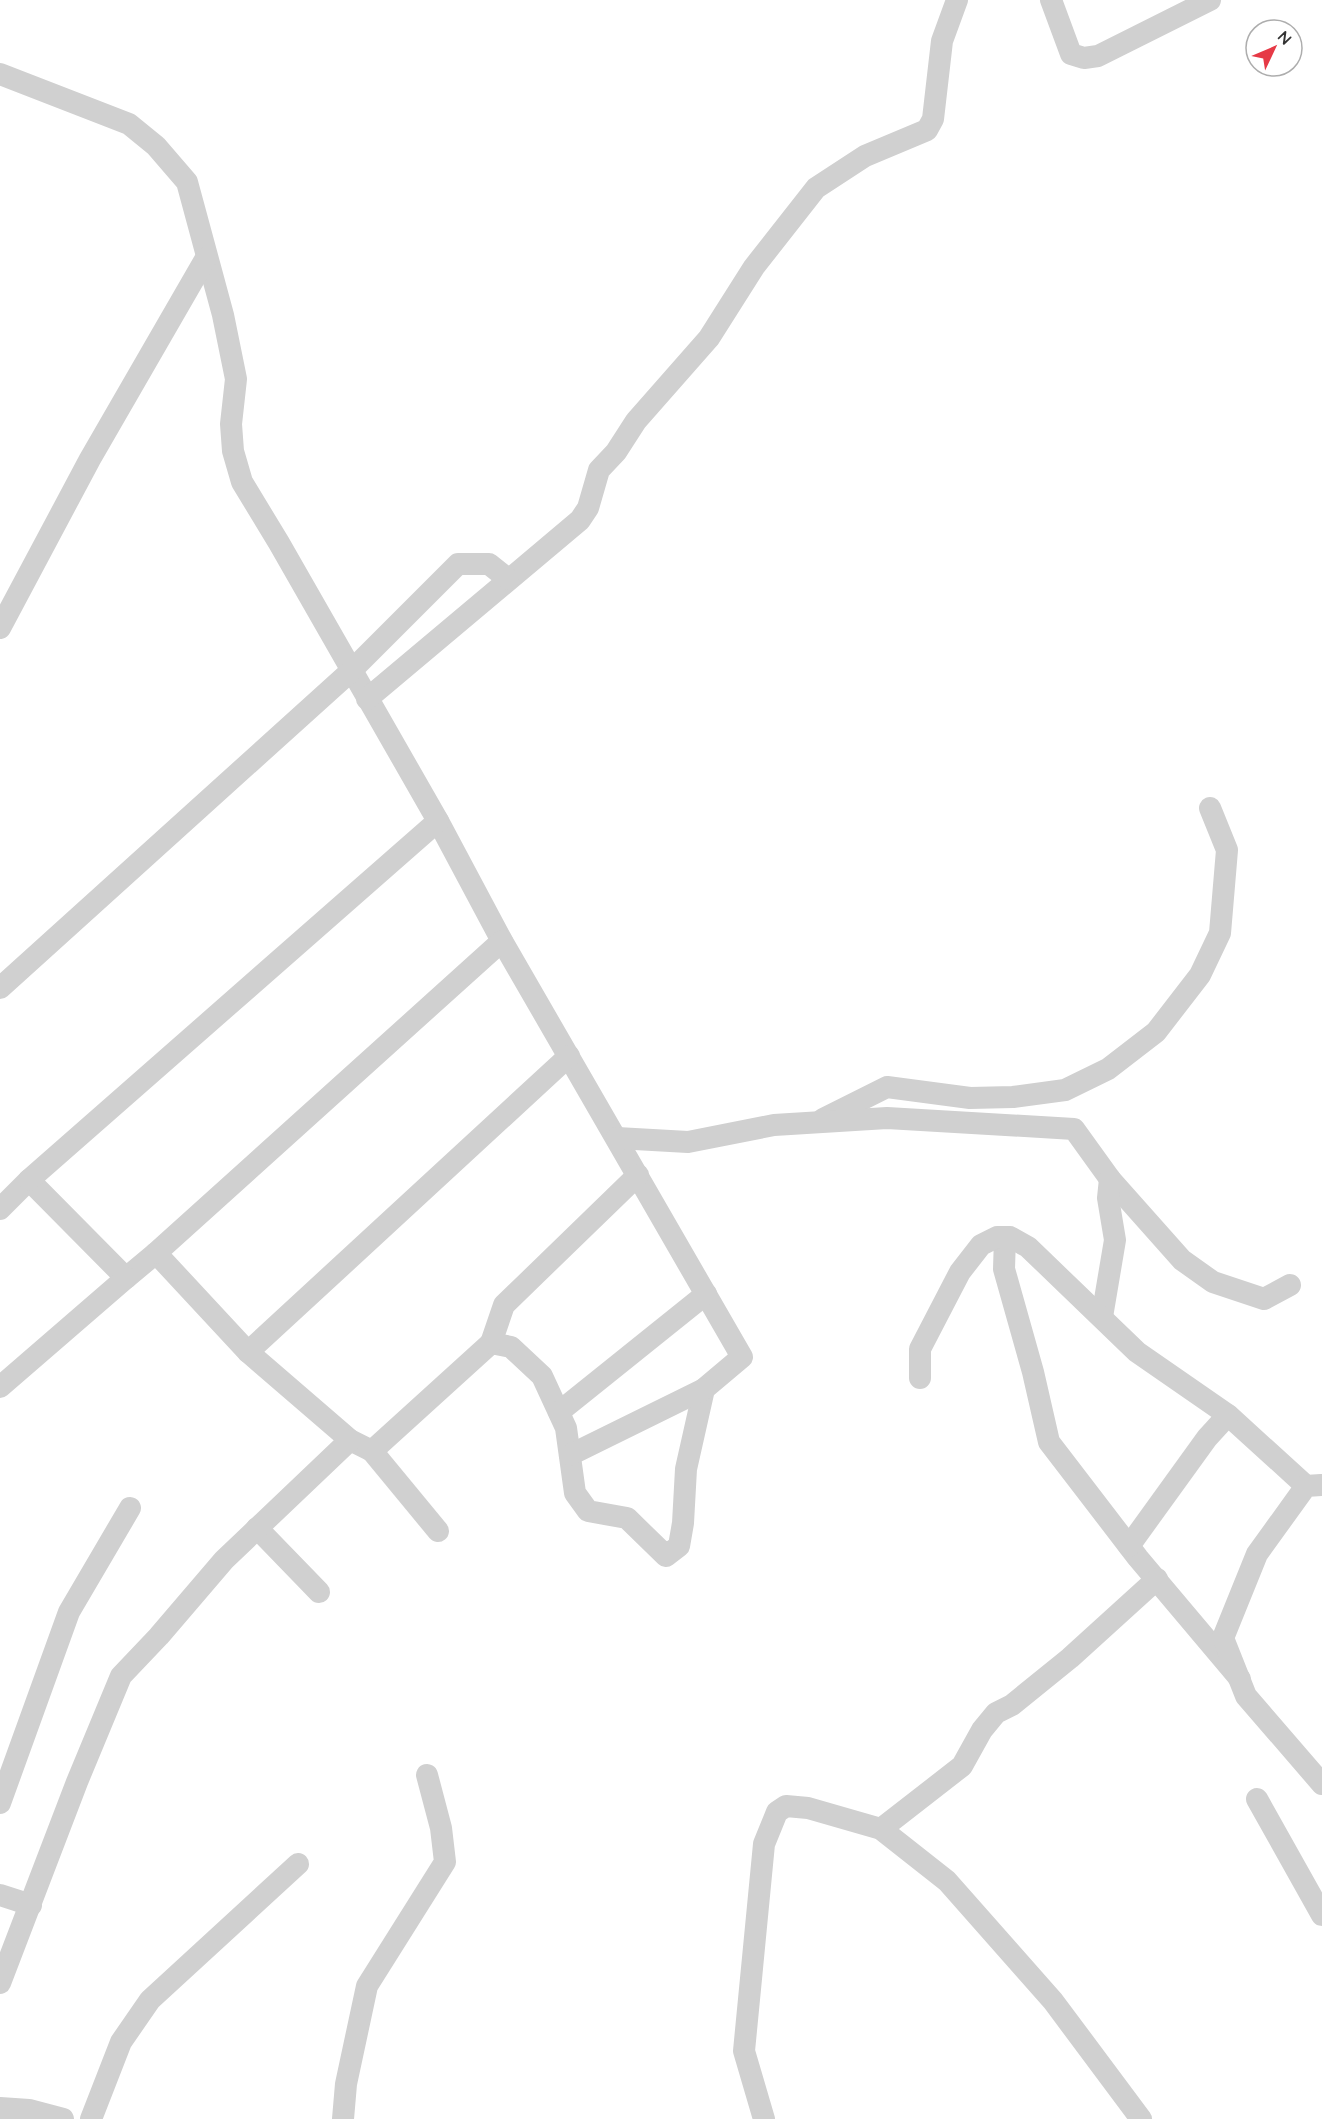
<svg xmlns="http://www.w3.org/2000/svg" width="1322" height="2119" font-family="Quicksand,sans-serif">
<style>
.lines{fill:none;stroke-linecap:round;stroke-linejoin:round}
.minor{stroke:#d0d0d0;stroke-width:22}
</style>
<rect width="100%" height="100%" fill="#fff"/>
<g class="lines">
<g class="minor">
<path d="M 1051,0 L 1071,54 L 1084,58 L 1098,56 L 1210,0"/>
<path d="M 0,74 L 129,124 L 156,146 L 187,182 L 223,315 L 236,379 L 231,424 L 233,451 L 242,482 L 279,543 L 438,821 L 502,941 L 742,1357 L 704,1389 L 686,1469 L 683,1523 L 679,1546 L 666,1556 L 627,1518 L 588,1511 L 575,1493 L 566,1428 L 542,1376 L 511,1347 L 491,1343 L 372,1451 L 350,1440 L 248,1352 L 156,1253 L 126,1278 L 29,1180 L 0,1209"/>
<path d="M 0,628 L 90,459 L 206,258"/>
<path d="M 367,699 L 580,520 L 588,508 L 599,470 L 616,452 L 636,421 L 709,338 L 754,267 L 816,188 L 865,156 L 927,130 L 933,119 L 942,41 L 957,0"/>
<path d="M 0,988 L 351,671 L 458,564 L 489,564 L 508,579"/>
<path d="M 823,1119 L 887,1087 L 970,1098 L 1013,1097 L 1065,1090 L 1108,1069 L 1156,1032 L 1200,975 L 1220,933 L 1227,850 L 1210,808"/>
<path d="M 617,1138 L 688,1142 L 774,1125 L 887,1118 L 1074,1129 L 1110,1179 L 1182,1260 L 1213,1282 L 1264,1299 L 1290,1285"/>
<path d="M 29,1180 L 438,821"/>
<path d="M 1005,1237 L 1004,1269 L 1033,1372 L 1049,1442 L 1138,1558 L 1240,1679"/>
<path d="M 156,1253 L 502,941"/>
<path d="M 1102,1317 L 1115,1240 L 1108,1198 L 1110,1179"/>
<path d="M 491,1343 L 504,1305 L 638,1175"/>
<path d="M 248,1352 L 569,1056"/>
<path d="M 920,1378 L 920,1349 L 960,1272 L 981,1245 L 997,1237 L 1010,1237 L 1028,1247 L 1137,1352 L 1228,1415 L 1306,1486"/>
<path d="M 0,1387 L 126,1278"/>
<path d="M 559,1412 L 706,1294"/>
<path d="M 372,1451 L 438,1531"/>
<path d="M 570,1455 L 704,1389"/>
<path d="M 1321,1485 L 1306,1486 L 1257,1554 L 1223,1638 L 1246,1696 L 1322,1784"/>
<path d="M 257,1528 L 319,1592"/>
<path d="M 1129,1546 L 1207,1438 L 1228,1415"/>
<path d="M 1257,1799 L 1322,1915"/>
<path d="M 0,1803 L 69,1612 L 130,1508"/>
<path d="M 881,1829 L 962,1766 L 982,1730 L 996,1713 L 1012,1705 L 1070,1658 L 1157,1579"/>
<path d="M 0,1895 L 31,1905"/>
<path d="M 0,1983 L 77,1782 L 121,1676 L 159,1636 L 224,1560 L 350,1440"/>
<path d="M 0,2108 L 29,2110 L 63,2119"/>
<path d="M 91,2119 L 121,2042 L 150,2000 L 298,1864"/>
<path d="M 343,2119 L 346,2084 L 367,1986 L 445,1862 L 441,1828 L 427,1775"/>
<path d="M 764,2119 L 744,2051 L 764,1844 L 777,1812 L 786,1806 L 808,1808 L 881,1829 L 947,1881 L 1053,2001 L 1141,2119"/>
</g>
</g>
<g transform="translate(1274 48) rotate(46)"><circle r="28" fill="#ffffff" stroke="#adadad" stroke-width="1.5"/>
<path d="M0-4.5L10 22L0 15L-10 22Z" fill="#e63946"/>
<text y="-9" font-size="16" font-weight="bold" text-anchor="middle" fill="#333333">N</text>
</g>
</svg>
